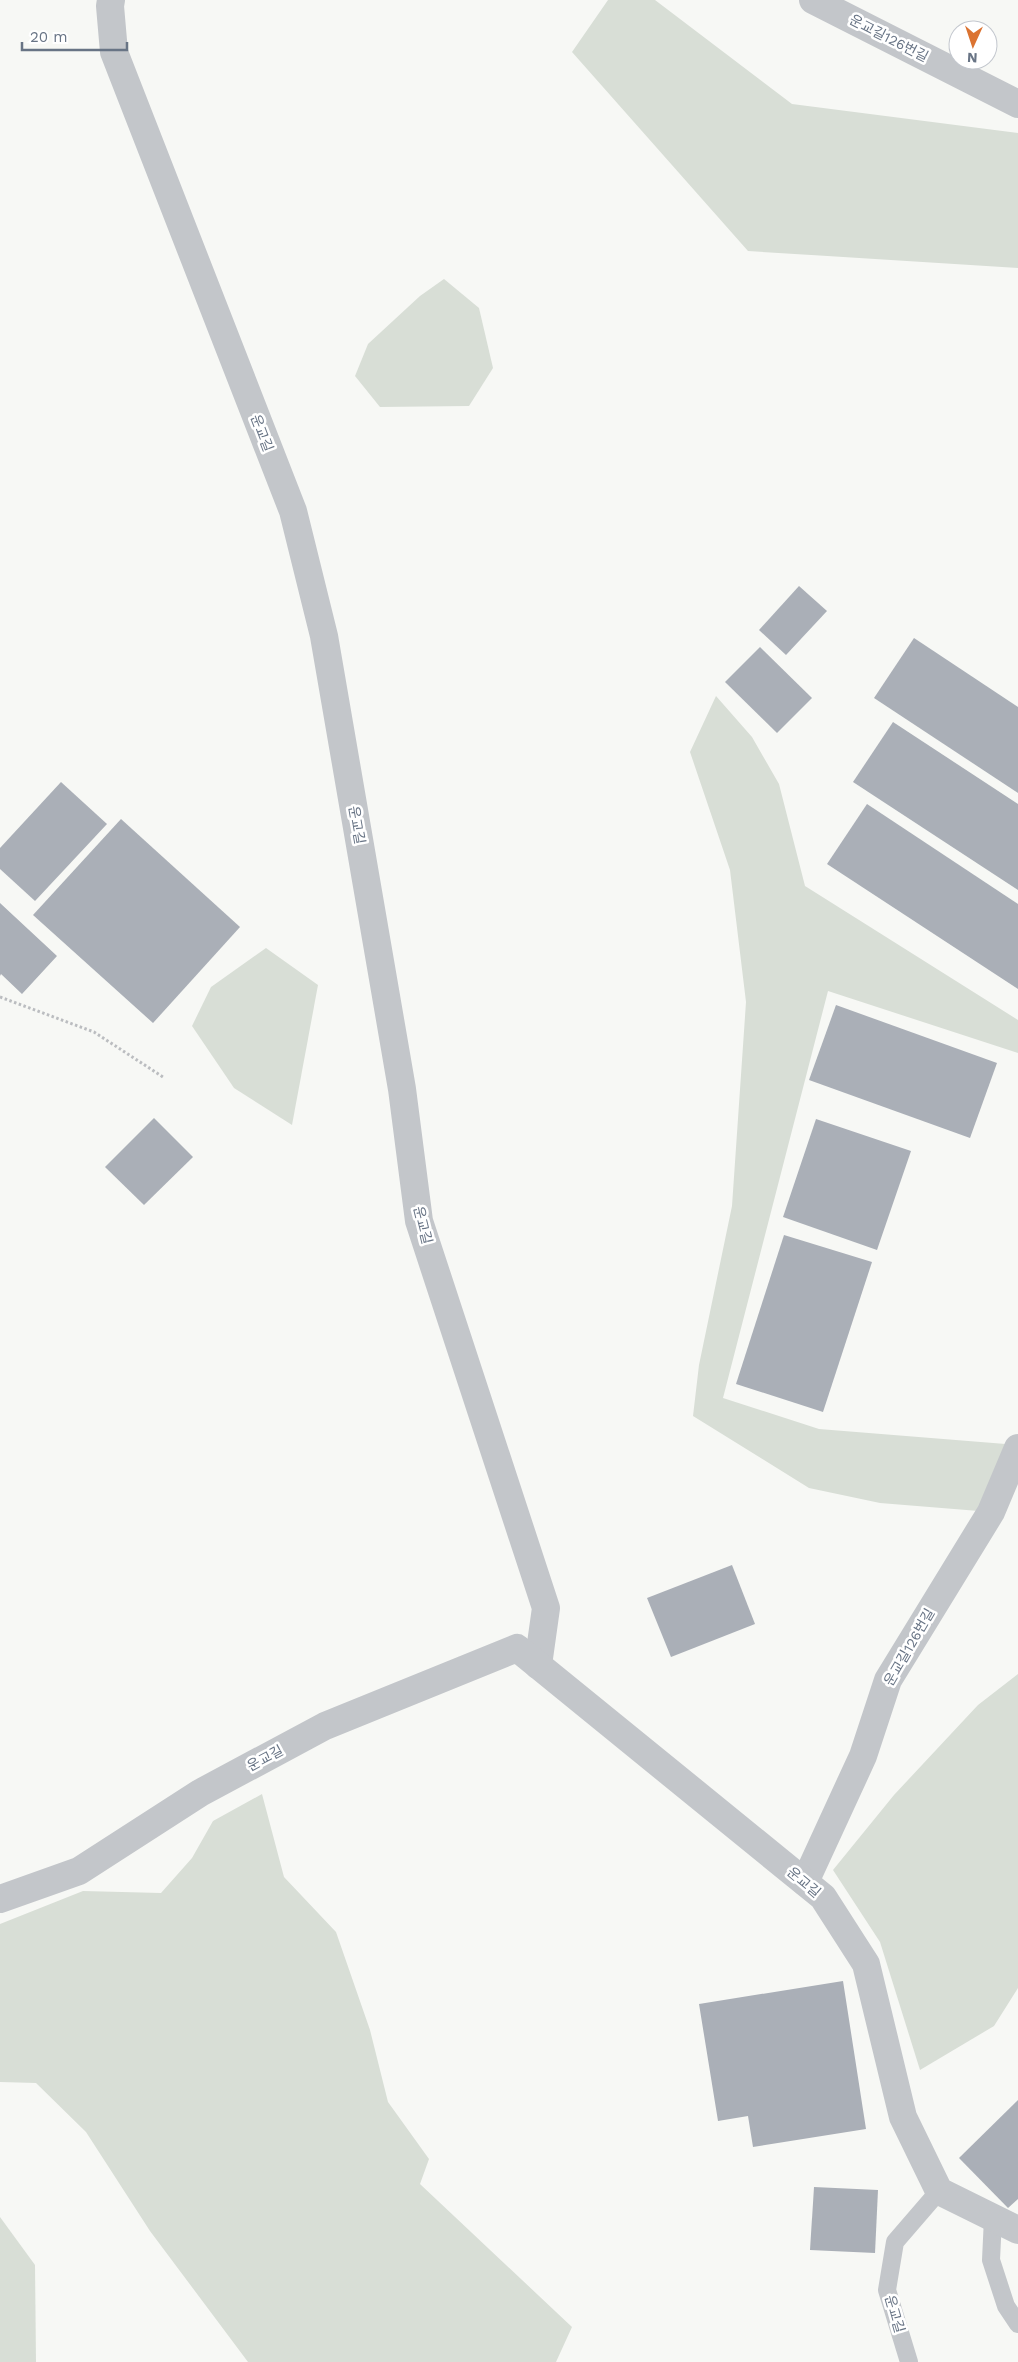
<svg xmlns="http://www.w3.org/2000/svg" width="1018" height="2362" font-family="'Work Sans','Noto Sans KR',sans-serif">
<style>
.green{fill:#d8ded6}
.building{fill:#aaafb7}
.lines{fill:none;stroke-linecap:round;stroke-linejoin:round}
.path{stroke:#bbbdc0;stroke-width:3;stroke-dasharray:2.5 2.5;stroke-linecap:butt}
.lane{stroke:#c3c6ca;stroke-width:18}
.street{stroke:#c3c6ca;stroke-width:28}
.labels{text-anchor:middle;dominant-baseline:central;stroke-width:5;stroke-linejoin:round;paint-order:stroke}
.street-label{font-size:14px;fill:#687485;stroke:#fff}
</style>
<rect width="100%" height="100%" fill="#f7f8f5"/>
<g class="green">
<path d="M 608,0 L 655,0 L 792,104 L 1018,133 L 1018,268 L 748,251 L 572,52 Z"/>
<path d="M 444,279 L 479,308 L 493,368 L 469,406 L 380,407 L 355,376 L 368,344 L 420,296 Z"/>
<path d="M 716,696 L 752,737 L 779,784 L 805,886 L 1018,1020 L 1018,1053 L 828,991 L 723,1398 L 819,1429 L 1018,1445 L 991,1512 L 880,1503 L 809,1488 L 693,1416 L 699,1365 L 732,1206 L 746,1002 L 730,870 L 690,752 Z"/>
<path d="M 266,948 L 318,985 L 292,1125 L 234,1088 L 192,1026 L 211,987 Z"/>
<path d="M 1018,1674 L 1018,1988 L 994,2026 L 920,2070 L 880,1942 L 833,1870 L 894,1795 L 978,1705 Z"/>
<path d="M 262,1794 L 284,1877 L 336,1932 L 370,2030 L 388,2102 L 429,2159 L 420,2184 L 572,2327 L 556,2362 L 248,2362 L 150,2231 L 86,2132 L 36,2083 L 0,2082 L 0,1924 L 83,1891 L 161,1893 L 192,1858 L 213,1821 Z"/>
<path d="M 0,2217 L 35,2265 L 36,2362 L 0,2362 Z"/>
</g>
<g class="building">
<path d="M 799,586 L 827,611 L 786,655 L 759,630 Z"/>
<path d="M 914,638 L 1018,707 L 1018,793 L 874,698 Z"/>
<path d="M 760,647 L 812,698 L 777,733 L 725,682 Z"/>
<path d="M 893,722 L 1018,804 L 1018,890 L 853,782 Z"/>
<path d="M 61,782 L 107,824 L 35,901 L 0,869 L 0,848 Z"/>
<path d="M 867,804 L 1018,904 L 1018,989 L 827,864 Z"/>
<path d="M 121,819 L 240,927 L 153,1023 L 33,915 Z"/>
<path d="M 0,903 L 57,956 L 22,994 L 1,974 L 0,976 Z"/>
<path d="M 836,1005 L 997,1063 L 970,1138 L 809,1080 Z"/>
<path d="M 154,1118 L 193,1157 L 144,1205 L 105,1167 Z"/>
<path d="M 816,1119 L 911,1151 L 877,1250 L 783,1217 Z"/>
<path d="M 784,1235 L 872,1262 L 823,1412 L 736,1384 Z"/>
<path d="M 732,1565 L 755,1624 L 671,1657 L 647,1598 Z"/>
<path d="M 843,1981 L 866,2129 L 753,2147 L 748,2116 L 718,2121 L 699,2004 Z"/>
<path d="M 1018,2100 L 1018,2199 L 1008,2208 L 959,2158 Z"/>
<path d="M 814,2187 L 878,2190 L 875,2253 L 810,2250 Z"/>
</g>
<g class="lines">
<path class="path" d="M 0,997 L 94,1032 L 163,1077"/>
<g class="lane">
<path d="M 993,2218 L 991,2260 L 1006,2306 L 1018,2324"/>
<path d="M 909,2362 L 887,2290 L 895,2242 L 939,2191"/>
</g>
<g class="street">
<path d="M 111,0 L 110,6 L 114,52 L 293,511 L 324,636 L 402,1089 L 419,1221 L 546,1608 L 538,1665"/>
<path d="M 813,0 L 1018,104"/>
<path d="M 805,1882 L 863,1756 L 888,1680 L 991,1512 L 1018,1448"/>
<path d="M 0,1899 L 79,1871 L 200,1793 L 325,1726 L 517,1648 L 823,1897 L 866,1964 L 903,2117 L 939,2191 L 1018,2230"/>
</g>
</g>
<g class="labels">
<g class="street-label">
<text transform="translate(889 38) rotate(27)">운교길126번길</text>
<text transform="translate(262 433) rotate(69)">운교길</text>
<text transform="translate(357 825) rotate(80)">운교길</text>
<text transform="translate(423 1225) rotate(76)">운교길</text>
<text transform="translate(909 1647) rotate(-60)">운교길126번길</text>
<text transform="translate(265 1758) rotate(-28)">운교길</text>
<text transform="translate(804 1882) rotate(40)">운교길</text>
<text transform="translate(895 2314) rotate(74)">운교길</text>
</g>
</g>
<g transform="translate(973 45) rotate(183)"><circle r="24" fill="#ffffff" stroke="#c3c7ce"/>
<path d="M0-4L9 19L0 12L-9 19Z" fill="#db7331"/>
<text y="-8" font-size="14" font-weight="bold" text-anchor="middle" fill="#687485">N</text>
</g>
<path d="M22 42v8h105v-8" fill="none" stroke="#687485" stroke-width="2.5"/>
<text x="30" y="42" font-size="15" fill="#687485" stroke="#ffffff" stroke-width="4" paint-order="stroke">20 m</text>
</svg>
